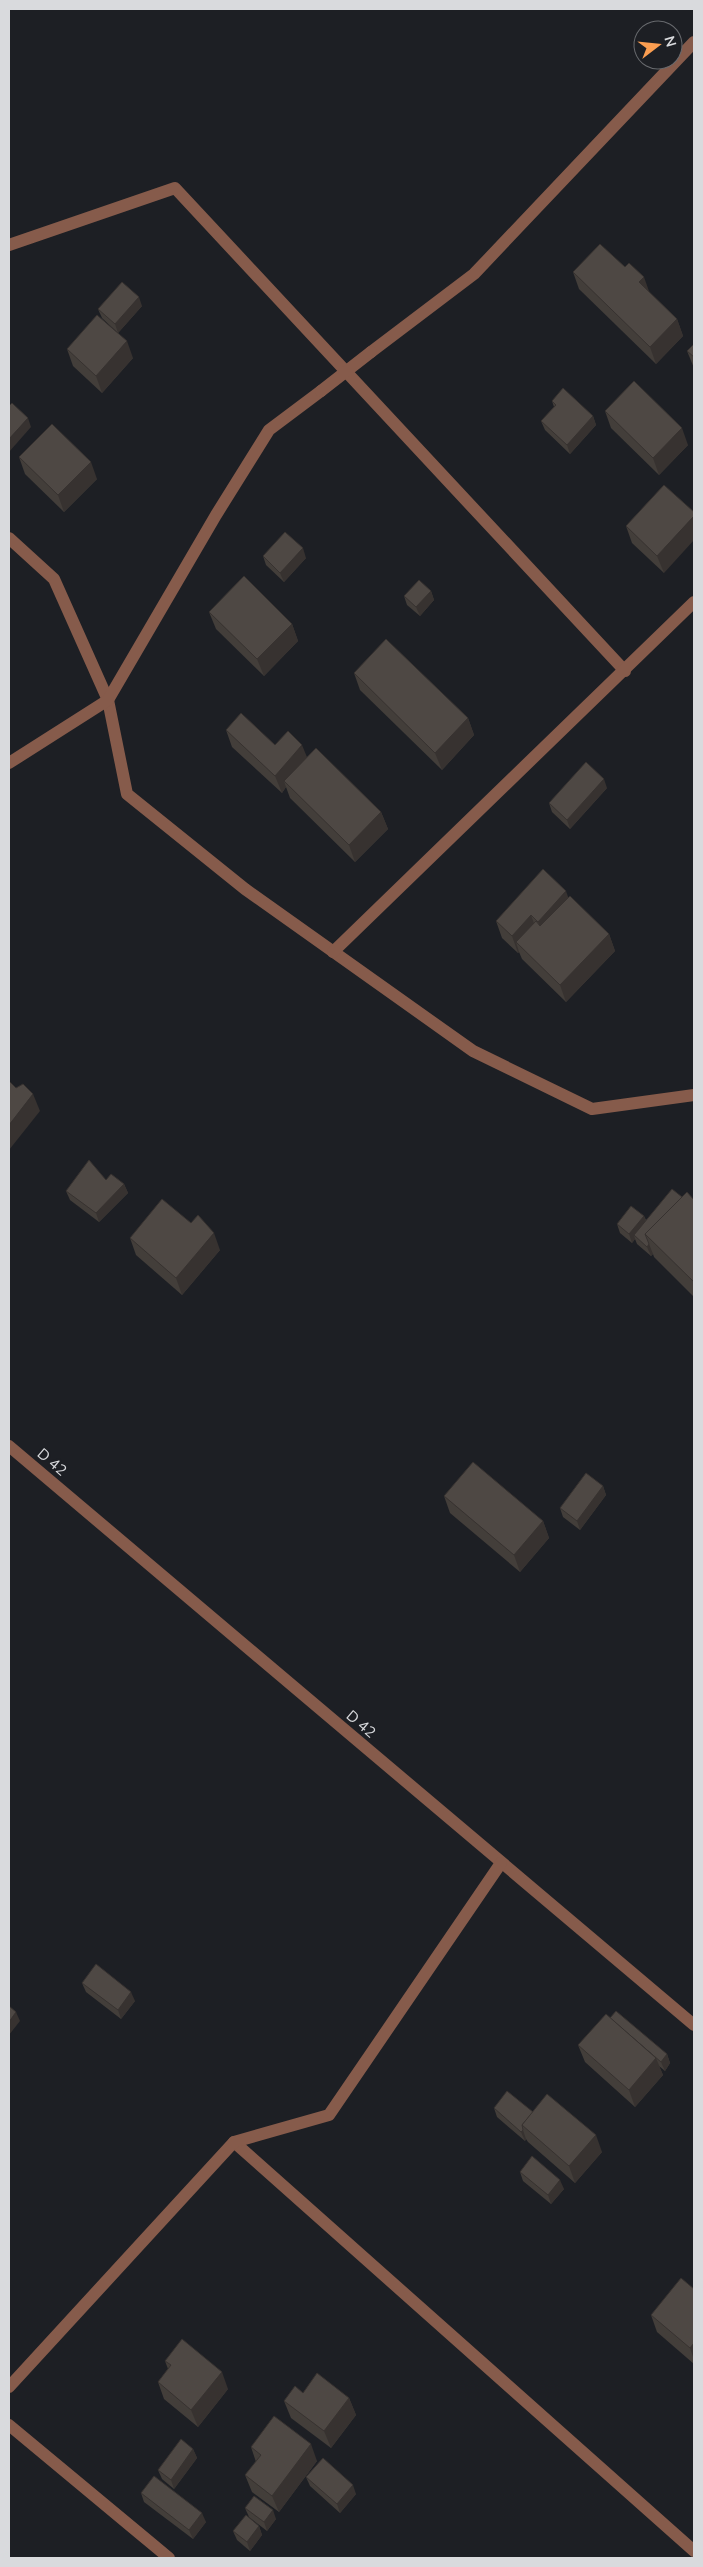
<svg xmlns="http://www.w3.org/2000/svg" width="703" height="2567" font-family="'Nunito Sans',sans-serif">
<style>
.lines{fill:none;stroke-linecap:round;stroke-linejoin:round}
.minor{stroke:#865b4b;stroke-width:12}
.minor-bridge{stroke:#865b4b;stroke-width:12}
.wall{fill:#433e3a}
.shaded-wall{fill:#373230}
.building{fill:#4e4844;stroke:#373230}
.labels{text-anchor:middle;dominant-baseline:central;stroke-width:4;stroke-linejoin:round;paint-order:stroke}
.street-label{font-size:15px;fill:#d9dadd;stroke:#1d1f24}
</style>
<rect width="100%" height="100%" fill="#1d1f24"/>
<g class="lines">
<g class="minor">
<path d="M 9,245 L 175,188 L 625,671"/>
<path d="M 371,352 L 474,274 L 694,42"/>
<path d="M 9,538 L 54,579 L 108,700 L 127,794 L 245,889 L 473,1051 L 592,1109 L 694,1095"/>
<path d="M 9,763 L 108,700 L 216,515 L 269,430 L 321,391"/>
<path d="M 333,952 L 694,602"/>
<path d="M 9,1446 L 694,2025"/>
<path d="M 234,2142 L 694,2551"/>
<path d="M 9,2387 L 234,2142 L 329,2115 L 501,1863"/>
<path d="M 9,2425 L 169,2558"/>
</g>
<path class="minor-bridge" d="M 321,391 L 371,352"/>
</g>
<g class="wall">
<path d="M 573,272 L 649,292 L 677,319 L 683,336 L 656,364 L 579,289 Z"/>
<path d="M 142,306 L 118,333 L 102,318 L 98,309 Z"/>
<path d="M 694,344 L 694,368 L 687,351 Z"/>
<path d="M 67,349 L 133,358 L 102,393 L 73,366 Z"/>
<path d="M 552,401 L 593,416 L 596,425 L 570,454 L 545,430 L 541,421 L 554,407 Z"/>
<path d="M 605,411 L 688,445 L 659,475 L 611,428 Z"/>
<path d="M 19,457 L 97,479 L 64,512 L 25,474 Z"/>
<path d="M 664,485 L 664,573 L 632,543 L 626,526 Z"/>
<path d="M 263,556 L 306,558 L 284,582 L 266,565 Z"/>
<path d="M 431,591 L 434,600 L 420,616 L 407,605 L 404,596 Z"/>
<path d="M 209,612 L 292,624 L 298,641 L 264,676 L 216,629 Z"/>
<path d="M 354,673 L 468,718 L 474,735 L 442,770 L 360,690 Z"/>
<path d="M 226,730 L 275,745 L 307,757 L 381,812 L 388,829 L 355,862 L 290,798 L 286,787 L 282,793 L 232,747 Z"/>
<path d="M 607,788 L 570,829 L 552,812 L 549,803 Z"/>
<path d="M 568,897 L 609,934 L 615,951 L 566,1002 L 522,959 L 519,952 L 518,953 L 502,938 L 496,921 Z"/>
<path d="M 106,1180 L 124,1184 L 128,1193 L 99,1222 L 70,1200 L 66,1191 Z"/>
<path d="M 682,1197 L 694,1200 L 694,1297 L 654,1257 L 653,1254 L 651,1256 L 637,1244 L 635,1239 L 632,1243 L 620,1233 L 617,1224 L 644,1216 L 646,1220 Z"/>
<path d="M 130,1238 L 220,1250 L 182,1295 L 136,1255 Z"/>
<path d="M 603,1486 L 606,1495 L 580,1530 L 563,1517 L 560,1508 Z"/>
<path d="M 444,1496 L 543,1521 L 549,1538 L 520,1572 L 450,1513 Z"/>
<path d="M 82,1983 L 135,2001 L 121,2019 L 86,1992 Z"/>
<path d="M 578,2045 L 667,2054 L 670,2063 L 665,2071 L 659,2066 L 663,2075 L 635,2107 L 585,2062 Z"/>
<path d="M 494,2108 L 533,2112 L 602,2152 L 575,2183 L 528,2142 L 526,2139 L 525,2141 L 497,2117 Z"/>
<path d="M 520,2172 L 564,2189 L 551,2204 L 523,2181 Z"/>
<path d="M 694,2289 L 694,2364 L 657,2332 L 651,2315 Z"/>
<path d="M 165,2361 L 228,2389 L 198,2427 L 164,2399 L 158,2382 L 168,2369 Z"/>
<path d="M 303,2393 L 349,2398 L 356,2415 L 331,2448 L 291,2418 L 284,2401 Z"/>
<path d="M 251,2447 L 317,2461 L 279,2512 L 252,2492 L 245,2475 L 256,2462 Z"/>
<path d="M 193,2449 L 197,2458 L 174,2489 L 162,2479 L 158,2470 Z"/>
<path d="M 306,2477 L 356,2494 L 340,2513 L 310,2486 Z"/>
<path d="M 141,2493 L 206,2522 L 193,2539 L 144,2502 Z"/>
<path d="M 245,2508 L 276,2519 L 267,2531 L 249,2517 Z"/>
<path d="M 259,2526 L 262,2535 L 250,2551 L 237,2540 L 233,2531 Z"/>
</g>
<g class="shaded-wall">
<path d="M 644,277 L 650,294 L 639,282 Z"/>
<path d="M 139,297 L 142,306 L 118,333 L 115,324 Z"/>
<path d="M 677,319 L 683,336 L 656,364 L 650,347 Z"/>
<path d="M 127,341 L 133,358 L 102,393 L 96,376 Z"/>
<path d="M 593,416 L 596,425 L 570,454 L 567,445 Z"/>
<path d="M 28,418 L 31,427 L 9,452 L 9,439 Z"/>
<path d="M 682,428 L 688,445 L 659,475 L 653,458 Z"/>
<path d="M 91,462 L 97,479 L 64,512 L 58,495 Z"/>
<path d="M 694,516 L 694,540 L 664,573 L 657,556 Z"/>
<path d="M 303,548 L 306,558 L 284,582 L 280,573 Z"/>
<path d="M 431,591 L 434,600 L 420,616 L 416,607 Z"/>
<path d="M 292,624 L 298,641 L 264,676 L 257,659 Z"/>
<path d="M 468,718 L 474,735 L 442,770 L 435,753 Z"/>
<path d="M 302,745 L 309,762 L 284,781 L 286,787 L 282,793 L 275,776 Z"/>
<path d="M 604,779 L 607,788 L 570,829 L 567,820 Z"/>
<path d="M 381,812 L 388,829 L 355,862 L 349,845 Z"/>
<path d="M 566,891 L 572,908 L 545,939 L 538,922 Z"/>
<path d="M 531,915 L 537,932 L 516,942 L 519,952 L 518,953 L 512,936 Z"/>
<path d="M 609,934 L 615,951 L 566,1002 L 560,985 Z"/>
<path d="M 33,1094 L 40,1111 L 9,1150 L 9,1125 Z"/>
<path d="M 124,1184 L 128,1193 L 99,1222 L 96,1213 Z"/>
<path d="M 644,1216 L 647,1225 L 634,1235 L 635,1239 L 632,1243 L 629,1234 Z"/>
<path d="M 214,1233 L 220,1250 L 182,1295 L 176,1278 Z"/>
<path d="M 649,1244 L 653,1254 L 651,1256 L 647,1247 Z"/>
<path d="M 603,1486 L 606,1495 L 580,1530 L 577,1521 Z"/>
<path d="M 543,1521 L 549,1538 L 520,1572 L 514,1555 Z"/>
<path d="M 131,1992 L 135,2001 L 121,2019 L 118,2010 Z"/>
<path d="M 16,2012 L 20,2021 L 9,2035 L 9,2022 Z"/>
<path d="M 667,2054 L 670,2063 L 665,2071 L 661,2062 Z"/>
<path d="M 656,2058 L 663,2075 L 635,2107 L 629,2090 Z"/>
<path d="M 523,2130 L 526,2139 L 525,2141 L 521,2132 Z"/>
<path d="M 596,2135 L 602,2152 L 575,2183 L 569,2166 Z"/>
<path d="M 560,2180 L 564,2189 L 551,2204 L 548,2195 Z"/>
<path d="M 694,2343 L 694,2360 L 690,2348 Z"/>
<path d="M 222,2372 L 228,2389 L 198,2427 L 191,2410 Z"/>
<path d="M 349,2398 L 356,2415 L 331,2448 L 324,2431 Z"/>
<path d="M 311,2444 L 317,2461 L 279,2512 L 272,2496 Z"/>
<path d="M 193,2449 L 197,2458 L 174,2489 L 171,2480 Z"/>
<path d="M 353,2485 L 356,2494 L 340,2513 L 337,2504 Z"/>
<path d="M 273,2510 L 276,2519 L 267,2531 L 264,2522 Z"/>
<path d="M 202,2513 L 206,2522 L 193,2539 L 189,2530 Z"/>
<path d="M 259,2526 L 262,2535 L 250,2551 L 247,2542 Z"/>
</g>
<g class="building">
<path d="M 600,244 L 625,267 L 629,263 L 644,277 L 639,282 L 677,319 L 650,347 L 573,272 Z"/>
<path d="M 122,282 L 139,297 L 115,324 L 98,309 Z"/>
<path d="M 97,315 L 127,341 L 96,376 L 67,349 Z"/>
<path d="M 694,344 L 694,357 L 687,351 Z"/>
<path d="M 634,381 L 682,428 L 653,458 L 605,411 Z"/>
<path d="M 563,388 L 593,416 L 567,445 L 541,421 L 556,405 L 552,401 Z"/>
<path d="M 12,403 L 28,418 L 9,439 L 9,406 Z"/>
<path d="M 52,424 L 91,462 L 58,495 L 19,457 Z"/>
<path d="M 664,485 L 694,512 L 694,516 L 657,556 L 626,526 Z"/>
<path d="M 285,532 L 303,548 L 280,573 L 263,556 Z"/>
<path d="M 244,576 L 292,624 L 257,659 L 209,612 Z"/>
<path d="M 419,580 L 431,591 L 416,607 L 404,596 Z"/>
<path d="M 386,639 L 468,718 L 435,753 L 354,673 Z"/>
<path d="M 241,713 L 275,745 L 288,731 L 302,745 L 275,776 L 226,730 Z"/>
<path d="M 316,748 L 381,812 L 349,845 L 284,781 Z"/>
<path d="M 586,762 L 604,779 L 567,820 L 549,803 Z"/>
<path d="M 543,869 L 566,891 L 538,922 L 531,915 L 512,936 L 496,921 Z"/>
<path d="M 570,896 L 609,934 L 560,985 L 516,942 L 536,921 L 540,926 Z"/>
<path d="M 9,1081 L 16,1088 L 23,1084 L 33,1094 L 9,1125 Z"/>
<path d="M 89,1160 L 106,1180 L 111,1174 L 124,1184 L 96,1213 L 66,1191 Z"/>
<path d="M 672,1189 L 682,1197 L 645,1234 L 649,1244 L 647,1247 L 634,1235 Z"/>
<path d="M 687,1192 L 694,1200 L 694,1282 L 645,1234 Z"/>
<path d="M 162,1199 L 191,1223 L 198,1215 L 214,1233 L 176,1278 L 130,1238 Z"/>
<path d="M 631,1206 L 644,1216 L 629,1234 L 617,1224 Z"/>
<path d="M 473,1462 L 543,1521 L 514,1555 L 444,1496 Z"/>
<path d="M 586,1473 L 603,1486 L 577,1521 L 560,1508 Z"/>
<path d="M 96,1964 L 131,1992 L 118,2010 L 82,1983 Z"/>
<path d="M 9,2006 L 16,2012 L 9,2022 Z"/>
<path d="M 616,2011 L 667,2054 L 661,2062 L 610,2018 Z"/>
<path d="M 606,2014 L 656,2058 L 629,2090 L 578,2045 Z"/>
<path d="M 507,2091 L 533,2112 L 522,2125 L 523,2130 L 521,2132 L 494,2108 Z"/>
<path d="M 547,2094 L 596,2135 L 569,2166 L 522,2125 Z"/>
<path d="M 532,2156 L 560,2180 L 548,2195 L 520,2172 Z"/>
<path d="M 681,2278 L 694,2289 L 694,2343 L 690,2348 L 651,2315 Z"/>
<path d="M 182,2339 L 222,2372 L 191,2410 L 158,2382 L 171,2365 L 165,2361 Z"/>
<path d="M 317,2373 L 349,2398 L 324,2431 L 284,2401 L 295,2386 L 303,2393 Z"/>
<path d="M 274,2416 L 311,2444 L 272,2496 L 245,2475 L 261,2455 L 251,2447 Z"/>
<path d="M 181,2439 L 193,2449 L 171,2480 L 158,2470 Z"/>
<path d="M 323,2458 L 353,2485 L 337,2504 L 306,2477 Z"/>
<path d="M 154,2476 L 202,2513 L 189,2530 L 141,2493 Z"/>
<path d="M 254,2496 L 273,2510 L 264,2522 L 245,2508 Z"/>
<path d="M 246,2515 L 259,2526 L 247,2542 L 233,2531 Z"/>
</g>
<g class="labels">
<g class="street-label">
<text transform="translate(52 1462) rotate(40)">D 42</text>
<text transform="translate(361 1724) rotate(40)">D 42</text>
</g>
</g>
<rect width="703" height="2567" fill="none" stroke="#d9dadd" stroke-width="20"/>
<g transform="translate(658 45) rotate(74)"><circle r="24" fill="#1d1f24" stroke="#686a6e"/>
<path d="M0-4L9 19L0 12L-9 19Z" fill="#fb9e51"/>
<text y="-8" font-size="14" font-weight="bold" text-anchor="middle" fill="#d9dadd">N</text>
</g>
</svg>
